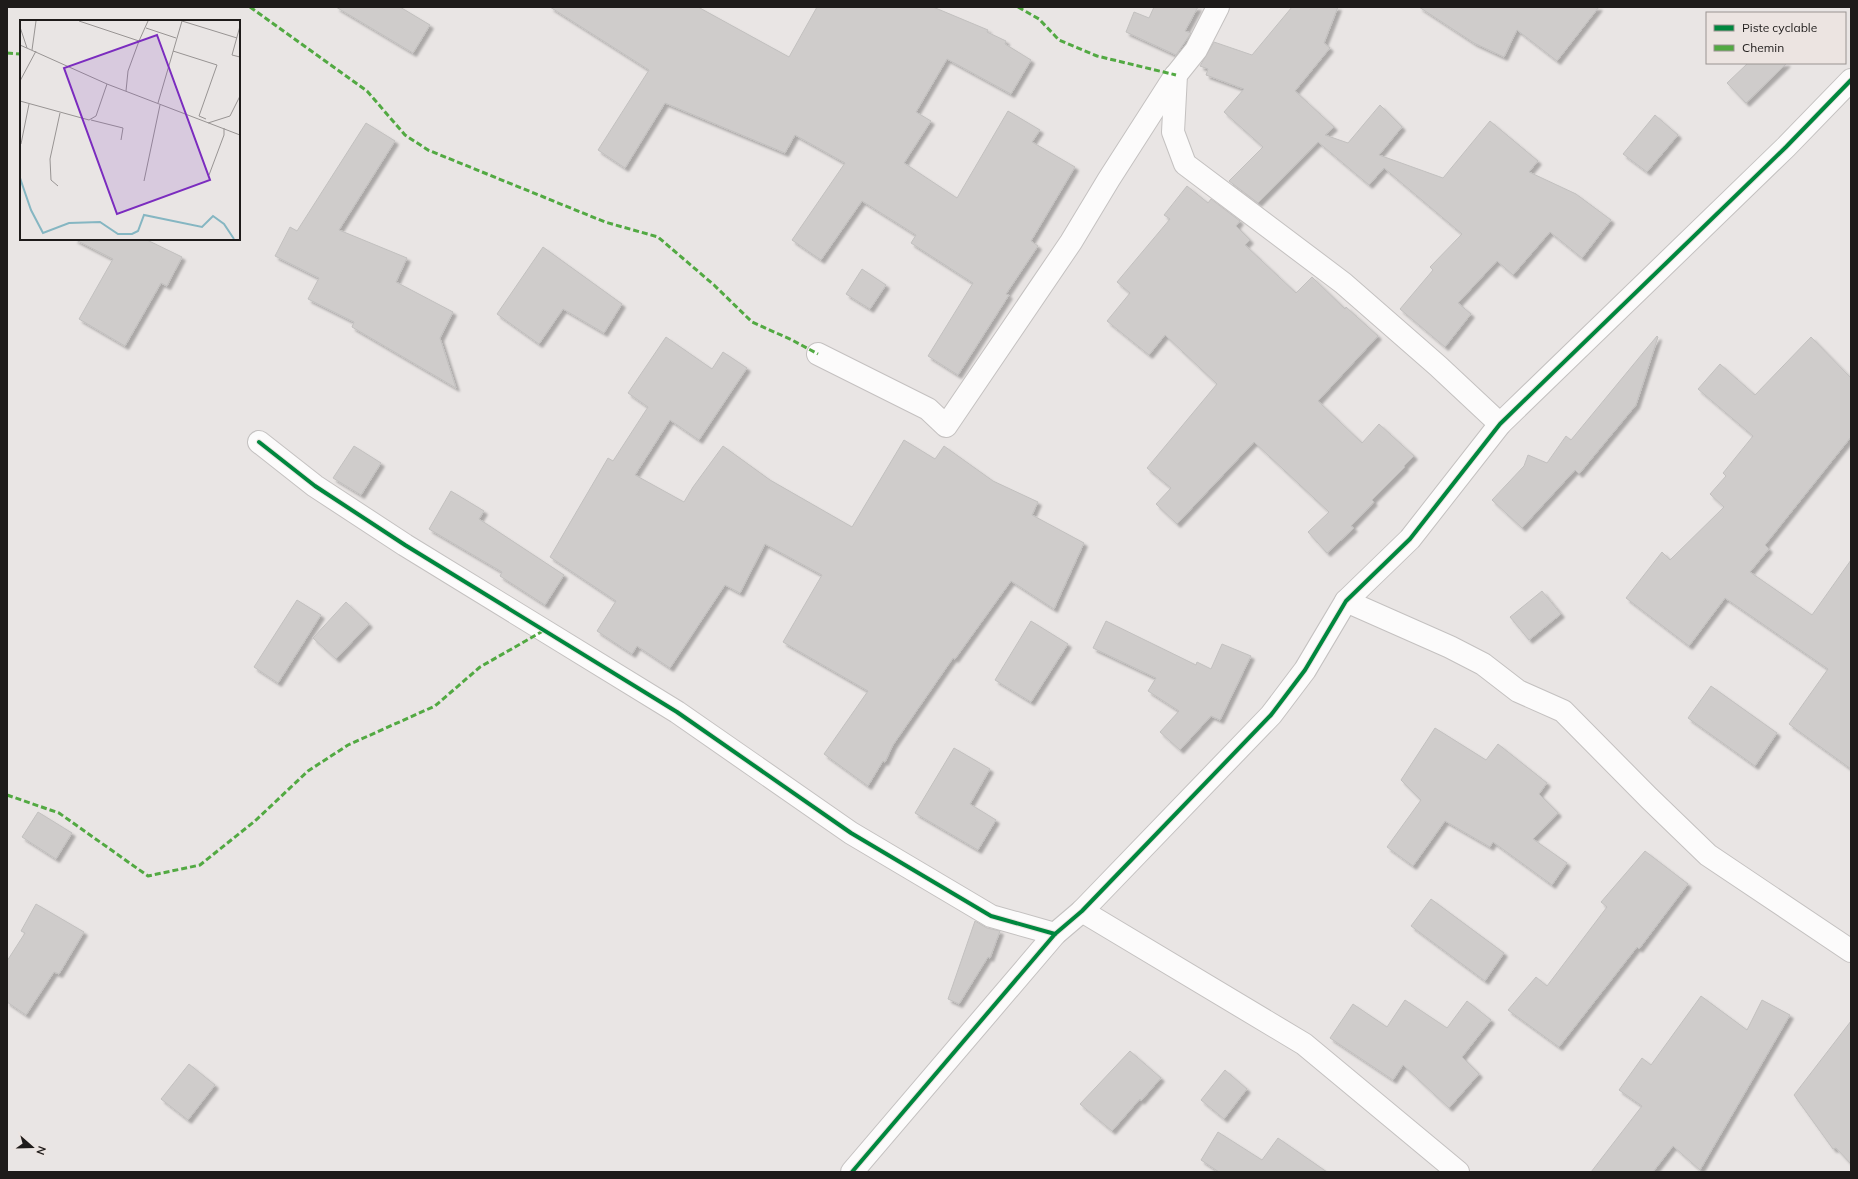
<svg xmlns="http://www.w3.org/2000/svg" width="1858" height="1179" font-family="Mulish,sans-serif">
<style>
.building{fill:#cfcccb;stroke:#c2c0bf;filter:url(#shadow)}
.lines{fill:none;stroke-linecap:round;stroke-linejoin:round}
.minor-casing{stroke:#c4c1c0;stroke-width:24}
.minor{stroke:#fcfbfb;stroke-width:22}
.quiet{stroke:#52a942;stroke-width:3;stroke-dasharray:6 3;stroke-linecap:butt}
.cycleway-casing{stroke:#ece4e1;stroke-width:6}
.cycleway{stroke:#00873e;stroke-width:4}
.inset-river{fill:none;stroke:#85b6c2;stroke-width:2}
.inset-road{fill:none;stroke:#989493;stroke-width:1}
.view{fill:#7b2cbf;fill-opacity:0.15;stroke:#7b2cbf;stroke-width:2}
.inset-edge{fill:none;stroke:#1e1b1a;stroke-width:2}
</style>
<defs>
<filter id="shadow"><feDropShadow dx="3.5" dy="3.5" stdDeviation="1" flood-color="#0004"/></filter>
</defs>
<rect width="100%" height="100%" fill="#e9e5e4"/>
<g class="building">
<path d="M 336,7 L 400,7 L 430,25 L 413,53 Z"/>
<path d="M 550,7 L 698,7 L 789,57 L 817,7 L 933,7 L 988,30 L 987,32 L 1006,41 L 1005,44 L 1031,60 L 1011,94 L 947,59 L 916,112 L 931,121 L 904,163 L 957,198 L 1008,111 L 1040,130 L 1032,142 L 1075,167 L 1031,241 L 1038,246 L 1006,294 L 1009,295 L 958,375 L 928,356 L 973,283 L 911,243 L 916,235 L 862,201 L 821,260 L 792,240 L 845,163 L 795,135 L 785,153 L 665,103 L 625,168 L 598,150 L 649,70 Z"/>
<path d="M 1154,7 L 1198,7 L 1185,31 L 1191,33 L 1176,55 L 1126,32 L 1134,12 L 1149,18 Z"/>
<path d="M 1292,7 L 1338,7 L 1324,43 L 1330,48 L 1295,91 L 1334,127 L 1325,135 L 1348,143 L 1380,105 L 1402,127 L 1379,155 L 1443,178 L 1490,121 L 1538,161 L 1529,172 L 1576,194 L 1611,220 L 1582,258 L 1550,232 L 1513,275 L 1497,261 L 1458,303 L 1471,314 L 1445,347 L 1400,309 L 1433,270 L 1430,267 L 1462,234 L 1384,168 L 1369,185 L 1318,142 L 1258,203 L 1229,181 L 1263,147 L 1224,112 L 1244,89 L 1206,75 L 1208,69 L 1200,66 L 1214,42 L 1252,55 Z"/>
<path d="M 1419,7 L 1599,7 L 1557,61 L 1517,30 L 1504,57 L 1474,43 Z"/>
<path d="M 1748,63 L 1787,63 L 1746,103 L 1727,83 Z"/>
<path d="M 1655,115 L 1678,135 L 1647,172 L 1623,154 Z"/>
<path d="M 366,123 L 395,141 L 339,230 L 407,258 L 396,282 L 453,312 L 440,338 L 456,388 L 352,327 L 354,322 L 308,299 L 319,278 L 275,256 L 290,227 L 297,231 Z"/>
<path d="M 1187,186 L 1208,203 L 1211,199 L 1240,221 L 1236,226 L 1250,240 L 1245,245 L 1296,293 L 1312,277 L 1345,309 L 1346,307 L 1378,336 L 1318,401 L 1362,443 L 1379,424 L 1414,456 L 1404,466 L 1405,467 L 1372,500 L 1374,502 L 1351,526 L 1354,528 L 1327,553 L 1308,532 L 1329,512 L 1254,442 L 1177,524 L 1156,504 L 1171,488 L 1147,468 L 1217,384 L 1165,335 L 1149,355 L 1107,321 L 1130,293 L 1117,282 L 1170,219 L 1164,215 Z"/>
<path d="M 74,239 L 145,239 L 182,257 L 167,286 L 161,283 L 125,346 L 79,319 L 113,259 Z"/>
<path d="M 543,247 L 622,304 L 604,333 L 563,309 L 539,344 L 497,314 Z"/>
<path d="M 862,269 L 886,285 L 870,309 L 846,294 Z"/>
<path d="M 1657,336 L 1658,337 L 1636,405 L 1579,474 L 1575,470 L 1522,528 L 1492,500 L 1524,466 L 1528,455 L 1547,463 L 1566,436 L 1571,440 Z"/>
<path d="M 666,337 L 712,369 L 723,352 L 747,368 L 699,440 L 670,420 L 635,475 L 684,502 L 693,487 L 723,446 L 770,480 L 852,527 L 904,440 L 935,459 L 944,446 L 993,481 L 1038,502 L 1032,515 L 1084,543 L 1054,609 L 1011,581 L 955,659 L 953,658 L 893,745 L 885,762 L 883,761 L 868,786 L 824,754 L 868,691 L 783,642 L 822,575 L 765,544 L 740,593 L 725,585 L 670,668 L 637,646 L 632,654 L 597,631 L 616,601 L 550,557 L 608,458 L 613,461 L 648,407 L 628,393 Z"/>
<path d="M 1811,337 L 1851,378 L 1851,437 L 1765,545 L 1769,549 L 1750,572 L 1812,615 L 1851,560 L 1851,769 L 1789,724 L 1828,669 L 1725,598 L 1689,646 L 1626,598 L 1662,552 L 1670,560 L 1724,507 L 1710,494 L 1726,476 L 1723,473 L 1753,436 L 1698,389 L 1720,364 L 1755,395 Z"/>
<path d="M 354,446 L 381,463 L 361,495 L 333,478 Z"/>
<path d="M 451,491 L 484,511 L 479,519 L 564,575 L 545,605 L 500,576 L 502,572 L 429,529 Z"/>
<path d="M 1542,591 L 1561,614 L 1529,640 L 1510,617 Z"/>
<path d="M 297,600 L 321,615 L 278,683 L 254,667 Z"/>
<path d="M 346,602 L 369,624 L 336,659 L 313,638 Z"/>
<path d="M 1031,621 L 1068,644 L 1031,702 L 995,680 Z"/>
<path d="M 1106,621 L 1196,665 L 1197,662 L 1211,669 L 1222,644 L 1251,656 L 1220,720 L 1211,716 L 1180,750 L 1160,732 L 1179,711 L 1148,691 L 1156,678 L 1093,648 Z"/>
<path d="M 1711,686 L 1777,733 L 1755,766 L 1688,718 Z"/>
<path d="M 1435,728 L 1486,760 L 1498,744 L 1547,783 L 1539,794 L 1558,813 L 1533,839 L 1567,863 L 1552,885 L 1493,842 L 1490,847 L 1445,821 L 1413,866 L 1387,847 L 1421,800 L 1401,780 Z"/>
<path d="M 954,748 L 990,769 L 970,804 L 996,820 L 978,850 L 915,813 Z"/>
<path d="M 38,812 L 72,833 L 56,859 L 22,837 Z"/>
<path d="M 1645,851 L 1688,884 L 1639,949 L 1637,947 L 1559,1047 L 1508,1010 L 1536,977 L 1547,986 L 1607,907 L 1601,902 Z"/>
<path d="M 1431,899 L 1504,953 L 1485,981 L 1411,926 Z"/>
<path d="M 36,904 L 84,932 L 59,974 L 54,972 L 26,1015 L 7,1002 L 7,961 L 25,933 L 21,931 Z"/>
<path d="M 975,921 L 987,928 L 1000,931 L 990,958 L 988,957 L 959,1004 L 948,999 Z"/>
<path d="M 1701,996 L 1747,1030 L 1762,1000 L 1790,1015 L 1700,1170 L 1673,1146 L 1653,1172 L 1591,1172 L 1642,1106 L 1619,1090 L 1642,1058 L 1651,1065 Z"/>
<path d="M 1405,1000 L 1447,1028 L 1467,1001 L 1491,1020 L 1462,1057 L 1479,1074 L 1449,1108 L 1403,1065 L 1393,1080 L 1330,1038 L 1353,1004 L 1387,1027 Z"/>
<path d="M 1851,1021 L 1851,1164 L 1836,1148 L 1833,1149 L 1794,1095 Z"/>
<path d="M 1130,1051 L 1161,1078 L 1141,1101 L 1140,1099 L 1112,1131 L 1080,1104 Z"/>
<path d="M 189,1064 L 215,1085 L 188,1120 L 161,1099 Z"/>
<path d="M 1225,1070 L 1247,1089 L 1224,1119 L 1201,1100 Z"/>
<path d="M 1218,1132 L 1262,1160 L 1278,1138 L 1327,1172 L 1219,1172 L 1201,1160 Z"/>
</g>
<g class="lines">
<defs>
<g id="minor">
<path d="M 1218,7 L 1196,50 L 1176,75 L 1173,132 L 1185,164 L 1343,283 L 1438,366 L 1500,424"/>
<path d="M 818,354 L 928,409 L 946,426 L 1071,242 L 1109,179 L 1175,76"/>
<path d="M 259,442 L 315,486 L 405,545 L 677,712 L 851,833 L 991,916 L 1055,934"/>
<path d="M 1346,601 L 1450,647 L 1483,664 L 1518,691 L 1563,711 L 1649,798 L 1708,855 L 1851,951"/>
<path d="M 1082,911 L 1304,1044 L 1458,1172"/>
<path d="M 852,1172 L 1055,934 L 1082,911 L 1271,715 L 1305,670 L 1346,601 L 1410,539 L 1500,424 L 1786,147 L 1851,80"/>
</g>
</defs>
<use href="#minor" class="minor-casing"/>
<use href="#minor" class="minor"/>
<g class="quiet">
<path d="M 250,7 L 367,91 L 405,135 L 428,150 L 605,222 L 658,237 L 714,285 L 752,322 L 792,340 L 818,354"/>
<path d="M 1018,7 L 1039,19 L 1059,40 L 1097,56 L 1176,75"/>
<path d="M 7,53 L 21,54"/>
<path d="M 7,795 L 59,813 L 148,876 L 200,865 L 255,821 L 308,771 L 348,745 L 435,706 L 480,667 L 543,631"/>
</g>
<defs>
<g id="cycleway">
<path d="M 259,442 L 315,486 L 405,545 L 677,712 L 851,833 L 991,916 L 1055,934"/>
<path d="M 852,1172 L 1055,934 L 1082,911 L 1271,715 L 1305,670 L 1346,601 L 1410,539 L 1500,424 L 1786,147 L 1851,80"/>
</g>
</defs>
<use href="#cycleway" class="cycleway-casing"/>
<use href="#cycleway" class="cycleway"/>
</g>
<g transform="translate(20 20)">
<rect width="220" height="220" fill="#e9e5e4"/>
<path class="inset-river" d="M 0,158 L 11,190 L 23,213 L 49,203 L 80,202 L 98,214 L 112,214 L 118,211 L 124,195 L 182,207 L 193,196 L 204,204 L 214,219"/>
<path class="inset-road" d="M 59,1 L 119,21 L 108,51 L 106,71M 162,1 L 217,18M 220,6 L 212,35 L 220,37M 0,7 L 7,28M 126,8 L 156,18M 119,21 L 128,1M 0,25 L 87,64 L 220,115M 12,30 L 16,1M 153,31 L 197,45 L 179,96 L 186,99M 0,61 L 16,31M 0,81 L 69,100 L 76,96 L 87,64M 138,83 L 162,1M 71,100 L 103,108 L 101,120M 188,103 L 210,96 L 220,76M 1,124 L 9,84M 189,155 L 204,115 L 204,108M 124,161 L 140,85M 38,166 L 31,160 L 30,139 L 40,93"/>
<path class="view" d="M 137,15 L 190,160 L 97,194 L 44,48 Z"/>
<rect width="220" height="220" class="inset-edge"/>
</g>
<rect width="1858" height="1179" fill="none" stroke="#1e1b1a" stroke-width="16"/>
<rect x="1706" y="12" width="140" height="52" fill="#ece4e1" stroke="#9a9491"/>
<rect x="1714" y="25" width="20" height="6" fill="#00873e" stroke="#9a9491"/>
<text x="1742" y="32" font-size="12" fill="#1e1b1a">Piste cyclable</text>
<rect x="1714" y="45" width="20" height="6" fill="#52a942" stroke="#9a9491"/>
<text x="1742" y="52" font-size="12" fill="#1e1b1a">Chemin</text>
<g transform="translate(32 1147) rotate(110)" stroke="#ece4e1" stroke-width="3" paint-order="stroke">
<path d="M0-3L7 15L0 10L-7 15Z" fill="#1e1b1a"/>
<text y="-6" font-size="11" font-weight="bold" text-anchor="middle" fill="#1e1b1a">N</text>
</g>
</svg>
